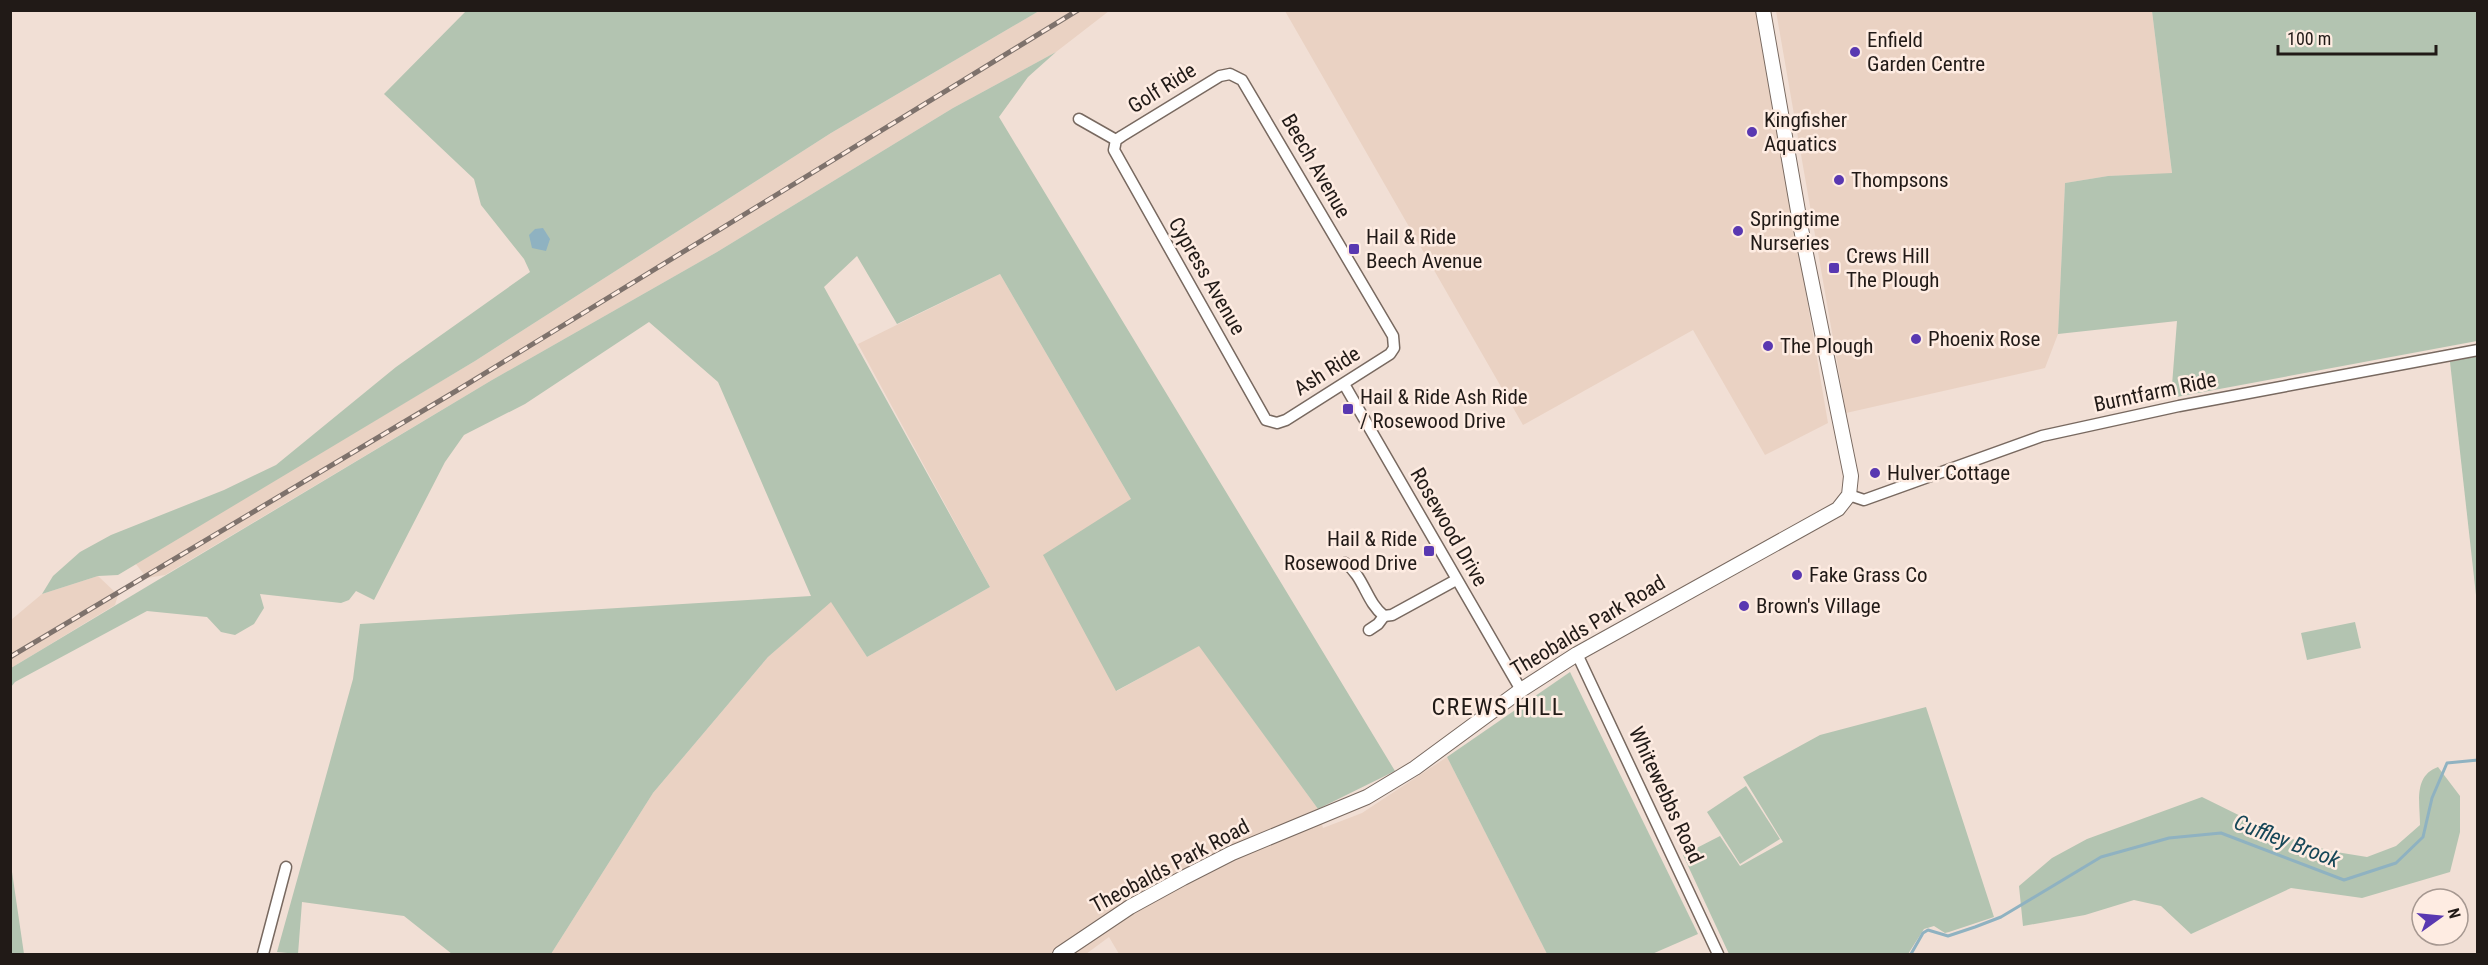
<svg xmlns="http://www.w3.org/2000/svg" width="2488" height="965" font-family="'Roboto Condensed',sans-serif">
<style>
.built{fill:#ead2c3}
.green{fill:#b3c4b1}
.water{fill:#8fb2c1}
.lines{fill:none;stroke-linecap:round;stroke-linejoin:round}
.stream{stroke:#8fb2c1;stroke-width:3}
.minor-casing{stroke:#786960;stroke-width:13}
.tertiary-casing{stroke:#786960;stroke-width:16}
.minor{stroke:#fff;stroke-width:10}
.tertiary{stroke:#fff;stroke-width:14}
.rail-casing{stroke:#7e726c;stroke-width:5}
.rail{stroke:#feece2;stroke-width:3;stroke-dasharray:9;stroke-linecap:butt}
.poi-dot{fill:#5938b1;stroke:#feece2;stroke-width:2}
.labels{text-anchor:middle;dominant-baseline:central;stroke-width:5;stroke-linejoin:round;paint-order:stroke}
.poi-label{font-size:21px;fill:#211a17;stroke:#feece2;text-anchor:start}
.street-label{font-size:21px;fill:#211a17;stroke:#feece2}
.water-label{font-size:22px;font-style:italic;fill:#174758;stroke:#feece2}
.quarter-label{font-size:24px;letter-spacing:1.5px;fill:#211a17;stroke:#feece2}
</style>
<rect width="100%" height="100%" fill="#f1dfd5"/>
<g class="built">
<path d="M 1039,11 L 1109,11 L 1056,52 L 953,108 L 717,252 L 492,380 L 165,575 L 147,578 L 135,563 L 475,361 L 831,133 Z"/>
<path d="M 1285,11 L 1758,11 L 1828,423 L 1765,455 L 1693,330 L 1523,425 Z"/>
<path d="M 1776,11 L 2152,11 L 2172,174 L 2108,176 L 2065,183 L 2058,334 L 2045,368 L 1846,413 Z"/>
<path d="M 1000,274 L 1131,499 L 1117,691 L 1199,645 L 1318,809 L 1323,828 L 1362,813 L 1447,757 L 1547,954 L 1119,954 L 1109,937 L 1086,954 L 551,954 L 653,793 L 768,657 L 831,601 L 867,657 L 990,587 L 858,344 Z"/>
<path d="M 98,576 L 118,595 L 115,605 L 11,668 L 11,620 L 42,594 Z"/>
</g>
<g class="green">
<path d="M 466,11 L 1039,11 L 831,133 L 475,361 L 118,575 L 98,576 L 42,594 L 53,576 L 80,552 L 111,535 L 224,490 L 276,465 L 396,367 L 530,272 L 524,259 L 481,205 L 474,179 L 384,94 Z"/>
<path d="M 2152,11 L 2477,11 L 2477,341 L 2171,398 L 2177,321 L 2058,334 L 2065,183 L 2108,176 L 2172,173 Z"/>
<path d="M 1056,52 L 1028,77 L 999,117 L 1395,771 L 1318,809 L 1199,646 L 1116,691 L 1043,555 L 1131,499 L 1000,274 L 897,324 L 857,256 L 824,287 L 990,587 L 867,657 L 831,602 L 768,657 L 653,793 L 551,954 L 452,954 L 404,916 L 302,902 L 298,954 L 277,952 L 353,679 L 360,624 L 811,596 L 718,382 L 649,322 L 525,404 L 464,435 L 445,462 L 374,600 L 356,591 L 349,600 L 341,603 L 260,594 L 264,608 L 254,624 L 235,635 L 221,632 L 207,617 L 147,611 L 15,682 L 11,687 L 11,668 L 492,380 L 717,252 L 953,108 Z"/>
<path d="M 2477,356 L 2478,356 L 2477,604 L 2450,362 Z"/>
<path d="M 2355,622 L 2361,648 L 2307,660 L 2301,633 Z"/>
<path d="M 1570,672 L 1698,934 L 1652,954 L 1547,954 L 1447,757 Z"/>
<path d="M 1926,707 L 1994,917 L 1949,932 L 1945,933 L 1934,926 L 1924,929 L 1908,954 L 1729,954 L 1683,855 L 1720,836 L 1740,866 L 1783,842 L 1743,777 L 1820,735 Z"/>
<path d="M 2438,767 L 2460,796 L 2460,832 L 2450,872 L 2362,898 L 2291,888 L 2191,934 L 2161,906 L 2134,900 L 2085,915 L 2023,926 L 2019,886 L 2052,858 L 2087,839 L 2202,797 L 2277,834 L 2330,851 L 2367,857 L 2396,846 L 2420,825 C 2420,803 2413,776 2438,767 Z"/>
<path d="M 1746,786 L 1780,839 L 1740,864 L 1707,812 Z"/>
<path d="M 11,865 L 24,954 L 11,954 Z"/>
</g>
<path class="water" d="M 543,228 L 550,239 L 546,251 L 532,248 L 529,235 L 535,229 Z"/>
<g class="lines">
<path class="stream" d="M 1911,954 L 1923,933 L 1928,930 L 1948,936 L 1975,927 L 2001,917 L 2101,857 L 2169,838 L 2221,833 L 2344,880 L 2396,863 L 2423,837 L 2432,798 L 2447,763 L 2478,760"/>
<defs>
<g id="minor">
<path d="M 1230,74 L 1242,80 L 1393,336 L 1394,348 L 1390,354 L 1286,420 L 1277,423 L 1266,420 L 1114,150 L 1116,140 L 1122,136 L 1220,76 Z"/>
<path d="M 1079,119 L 1116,140"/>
<path d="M 1344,384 L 1521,690"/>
<path d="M 1849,495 L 1864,500 L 2042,436 L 2179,406 L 2478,350"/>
<path d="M 1345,563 C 1364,576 1366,602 1384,616 L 1392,615 L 1456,580"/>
<path d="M 1369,630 L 1378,624 L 1384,616"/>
<path d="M 1577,654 L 1718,954"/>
<path d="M 263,954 L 286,867"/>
</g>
<path id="tertiary" d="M 1060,954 L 1130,907 L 1183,878 L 1232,853 L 1367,797 L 1415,768 L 1521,690 L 1577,654 L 1838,509 L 1849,495 L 1851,476 L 1802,234 L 1763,10"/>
</defs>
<use href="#minor" class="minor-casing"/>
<use href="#tertiary" class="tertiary-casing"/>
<use href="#minor" class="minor"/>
<use href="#tertiary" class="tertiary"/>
<defs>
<path id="rail" d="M 10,657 L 456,391 L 1078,10"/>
</defs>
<use href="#rail" class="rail-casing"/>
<use href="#rail" class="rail"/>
</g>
<g class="poi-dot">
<circle cx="1855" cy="52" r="6"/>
<circle cx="1752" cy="132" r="6"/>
<circle cx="1839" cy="180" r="6"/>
<circle cx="1738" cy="231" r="6"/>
<rect x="1348" y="243" width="12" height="12" rx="3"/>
<rect x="1828" y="262" width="12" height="12" rx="3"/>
<circle cx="1916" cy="339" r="6"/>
<circle cx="1768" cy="346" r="6"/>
<rect x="1342" y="403" width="12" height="12" rx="3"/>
<circle cx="1875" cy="473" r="6"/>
<rect x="1423" y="545" width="12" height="12" rx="3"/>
<circle cx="1797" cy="575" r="6"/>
<circle cx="1744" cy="606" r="6"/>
</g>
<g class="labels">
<g class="poi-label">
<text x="1867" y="40">Enfield<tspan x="1867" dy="24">Garden Centre</tspan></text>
<text x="1764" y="120">Kingfisher<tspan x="1764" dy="24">Aquatics</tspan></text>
<text x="1851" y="180">Thompsons</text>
<text x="1750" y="219">Springtime<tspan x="1750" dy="24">Nurseries</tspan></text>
<text x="1366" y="237">Hail &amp; Ride<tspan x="1366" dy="24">Beech Avenue</tspan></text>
<text x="1846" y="256">Crews Hill<tspan x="1846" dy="24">The Plough</tspan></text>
<text x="1928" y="339">Phoenix Rose</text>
<text x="1780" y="346">The Plough</text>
<text x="1360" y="397">Hail &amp; Ride Ash Ride<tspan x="1360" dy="24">/ Rosewood Drive</tspan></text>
<text x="1887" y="473">Hulver Cottage</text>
<text x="1417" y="539" text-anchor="end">Hail &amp; Ride<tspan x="1417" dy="24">Rosewood Drive</tspan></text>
<text x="1809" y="575">Fake Grass Co</text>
<text x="1756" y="606">Brown's Village</text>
</g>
<g class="street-label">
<text transform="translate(1162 88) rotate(-32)">Golf Ride</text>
<text transform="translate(1316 166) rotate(60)">Beech Avenue</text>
<text transform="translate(1207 276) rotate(60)">Cypress Avenue</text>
<text transform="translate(1327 371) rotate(-32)">Ash Ride</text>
<text transform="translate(2155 392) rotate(-12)">Burntfarm Ride</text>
<text transform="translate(1449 527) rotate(60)">Rosewood Drive</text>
<text transform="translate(1588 626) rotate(-31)">Theobalds Park Road</text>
<text transform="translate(1666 795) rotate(65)">Whitewebbs Road</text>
<text transform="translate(1170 866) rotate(-28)">Theobalds Park Road</text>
</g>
<g class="water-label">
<text transform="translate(2287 841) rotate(21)">Cuffley Brook</text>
</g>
<g class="quarter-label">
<text x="1498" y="707">CREWS HILL</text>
</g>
</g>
<rect width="2488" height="965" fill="none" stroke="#211a17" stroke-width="24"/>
<g transform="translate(2440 917) rotate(75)"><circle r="28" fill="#feece2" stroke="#a69891" stroke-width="1.5"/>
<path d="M0-4.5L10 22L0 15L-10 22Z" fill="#5938b1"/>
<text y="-9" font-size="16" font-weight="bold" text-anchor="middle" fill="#211a17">N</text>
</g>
<path d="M2278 45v9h158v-9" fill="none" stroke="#211a17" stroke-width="3"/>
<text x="2287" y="45" font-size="18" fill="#211a17" stroke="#feece2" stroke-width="4.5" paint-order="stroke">100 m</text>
</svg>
